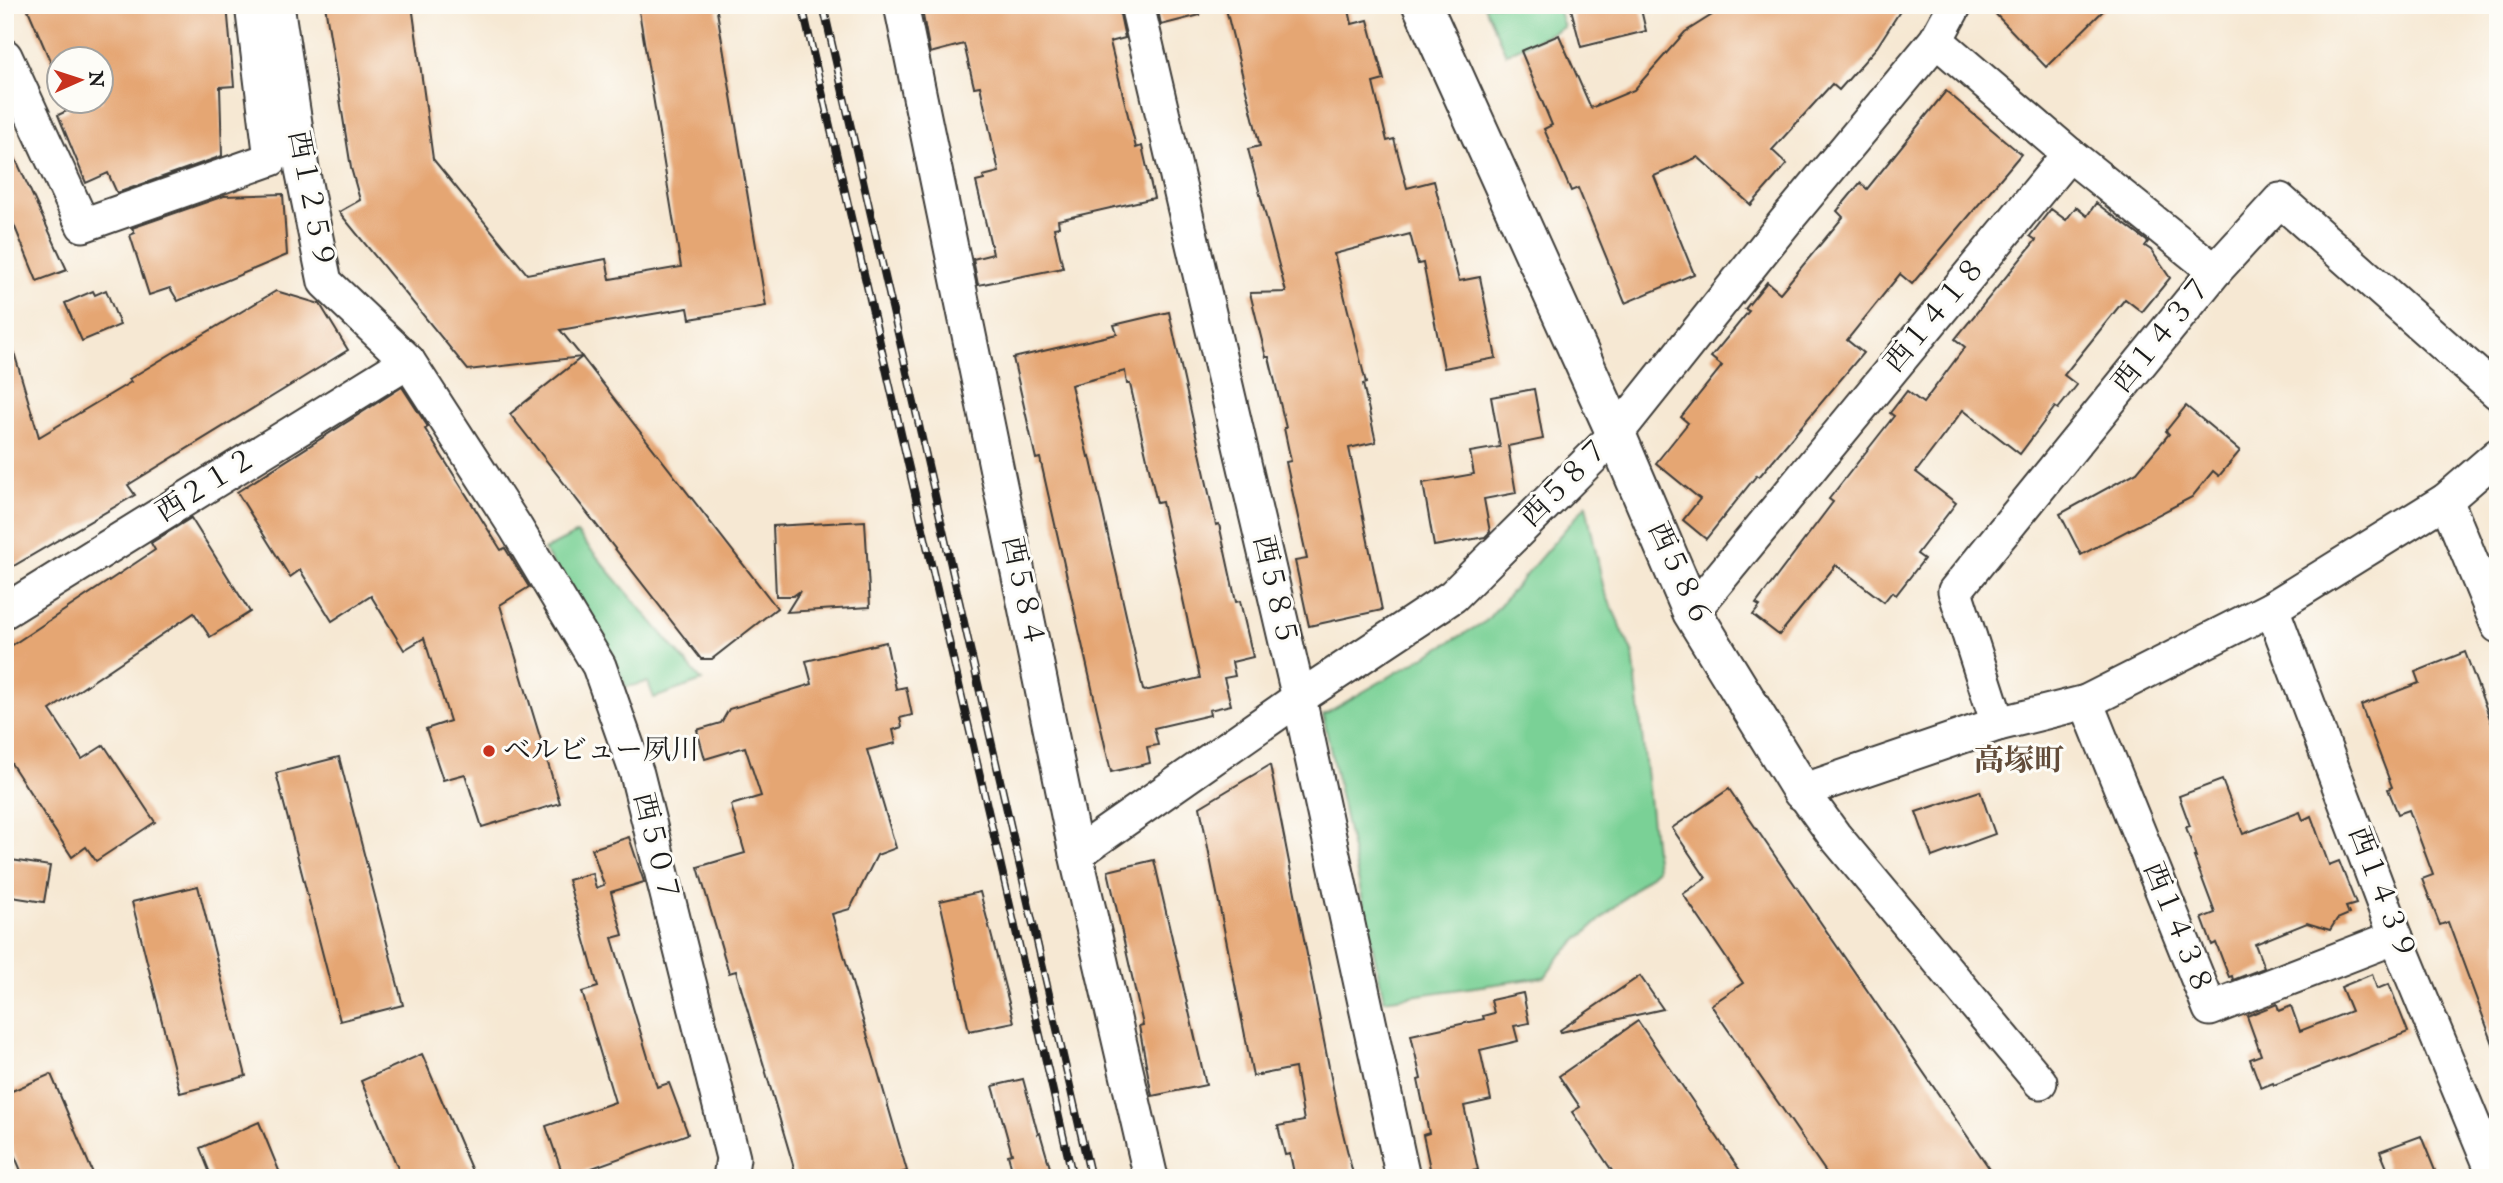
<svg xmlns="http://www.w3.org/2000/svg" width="2503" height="1183" font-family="'IM FELL English','Noto Serif JP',serif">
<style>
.green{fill:#7ad196;stroke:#4b7659;stroke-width:2}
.building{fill:#e5a673;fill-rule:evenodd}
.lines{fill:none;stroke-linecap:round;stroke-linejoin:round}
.street-casing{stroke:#3d3b37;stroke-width:37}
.secondary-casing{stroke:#3d3b37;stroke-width:42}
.street{stroke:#fff;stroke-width:33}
.secondary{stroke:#fff;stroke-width:38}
.rail-casing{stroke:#1c1c1c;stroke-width:8}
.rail{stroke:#fdfcf7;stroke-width:5;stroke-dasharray:16;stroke-linecap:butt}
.poi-dot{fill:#c8321e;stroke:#fdfcf7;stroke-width:2.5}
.labels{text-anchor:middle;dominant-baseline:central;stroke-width:6;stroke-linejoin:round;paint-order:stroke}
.street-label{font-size:28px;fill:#1c1c1c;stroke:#fdfcf7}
.poi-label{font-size:28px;fill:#1c1c1c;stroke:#fdfcf7;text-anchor:start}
.neighbourhood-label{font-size:30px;font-weight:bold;fill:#624c3a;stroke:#fdfcf7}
</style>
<rect width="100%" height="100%" fill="#fdfcf7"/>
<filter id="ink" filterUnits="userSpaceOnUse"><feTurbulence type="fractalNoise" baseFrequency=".0143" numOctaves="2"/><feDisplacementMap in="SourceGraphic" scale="14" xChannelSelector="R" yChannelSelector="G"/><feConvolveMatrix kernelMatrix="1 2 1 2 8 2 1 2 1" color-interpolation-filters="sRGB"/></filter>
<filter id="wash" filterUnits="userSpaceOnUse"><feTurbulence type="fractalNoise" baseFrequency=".00686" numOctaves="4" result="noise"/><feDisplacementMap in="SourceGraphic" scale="28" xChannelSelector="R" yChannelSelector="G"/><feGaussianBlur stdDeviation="1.57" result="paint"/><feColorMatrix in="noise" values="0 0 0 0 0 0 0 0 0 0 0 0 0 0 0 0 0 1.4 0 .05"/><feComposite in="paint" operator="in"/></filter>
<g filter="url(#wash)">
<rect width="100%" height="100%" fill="#f6e8d3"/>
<g class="green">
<path d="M 1484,5 L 1557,5 L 1564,27 L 1506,54 Z"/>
<path d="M 1586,505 L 1604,590 L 1633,654 L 1657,869 L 1560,956 L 1545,977 L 1384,1000 L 1323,715 L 1486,621 Z"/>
<path d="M 577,533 L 702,681 L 654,698 L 648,682 L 626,687 L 613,658 L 544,550 Z"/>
</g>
<g id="blocks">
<g class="building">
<path d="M 26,5 L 227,5 L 234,86 L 220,87 L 222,156 L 117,193 L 108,173 L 86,183 L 58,115 L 69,110 L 65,102 L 102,102 L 102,60 L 60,60 L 60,84 Z"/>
<path d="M 325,5 L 412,5 L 433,159 L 527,274 L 606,259 L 610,279 L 681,267 L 638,5 L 716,5 L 766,306 L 690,319 L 688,308 L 560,330 L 582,357 L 468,370 L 339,212 L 360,200 L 351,168 Z"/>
<path d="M 921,5 L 1118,5 L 1125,38 L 1110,42 L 1136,148 L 1142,146 L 1154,198 L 1058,220 L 1059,227 L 1054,228 L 1063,268 L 978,285 L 973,259 L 993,254 L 976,182 L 984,180 L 983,176 L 999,172 L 980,86 L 974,87 L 964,44 L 930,53 Z"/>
<path d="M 1157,5 L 1198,5 L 1200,15 L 1161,25 Z"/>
<path d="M 1225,5 L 1348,5 L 1352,24 L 1368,20 L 1384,80 L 1373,83 L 1387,141 L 1394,139 L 1407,188 L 1434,181 L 1459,281 L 1480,277 L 1496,358 L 1444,368 L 1423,263 L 1418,264 L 1410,234 L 1334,254 L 1366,383 L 1363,384 L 1376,442 L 1349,448 L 1382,610 L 1309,626 L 1295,561 L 1307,559 L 1286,462 L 1291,461 L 1284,428 L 1286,428 L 1269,357 L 1266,357 L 1250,293 L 1286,292 L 1248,149 L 1260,146 Z"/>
<path d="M 1570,5 L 1640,5 L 1646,31 L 1581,47 Z"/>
<path d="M 1728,5 L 1904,5 L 1877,47 L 1839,90 L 1832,84 L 1772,150 L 1787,164 L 1751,205 L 1698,157 L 1654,176 L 1694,274 L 1625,303 L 1578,188 L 1571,191 L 1544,129 L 1552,125 L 1521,51 L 1559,35 L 1591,108 L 1634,90 L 1685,32 Z"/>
<path d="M 1987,5 L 2109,5 L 2046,67 Z"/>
<path d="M 1946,91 L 2021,154 L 1912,284 L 1900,274 L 1847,340 L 1863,353 L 1759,477 L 1757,475 L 1706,539 L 1683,520 L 1700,499 L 1656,463 L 1688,423 L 1681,417 L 1722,366 L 1711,357 L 1749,311 L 1745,309 L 1767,282 L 1780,293 L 1843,217 L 1837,211 L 1860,183 L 1867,189 Z"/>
<path d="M 5,136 L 67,270 L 37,281 L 5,203 Z"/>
<path d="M 283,194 L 287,255 L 178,301 L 170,288 L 149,295 L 130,235 L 135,233 L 132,228 L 224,196 Z"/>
<path d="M 2096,203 L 2148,242 L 2145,246 L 2151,250 L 2170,278 L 2142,312 L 2125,299 L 2064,375 L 2077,385 L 2058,409 L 2055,407 L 2020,454 L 1963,410 L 1916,472 L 1956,503 L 1917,554 L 1924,559 L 1896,595 L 1892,592 L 1884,602 L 1836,565 L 1779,635 L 1753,615 L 1760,606 L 1756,604 L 1833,502 L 1829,499 L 1894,416 L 1890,413 L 1907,391 L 1923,403 L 1965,347 L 1955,339 L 2036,240 L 2030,236 L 2051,209 L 2066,220 L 2076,207 L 2087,216 Z"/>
<path d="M 106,290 L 120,325 L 82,341 L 65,303 L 93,291 L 95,295 Z"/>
<path d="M 276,291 L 320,304 L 348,350 L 128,485 L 135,495 L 5,571 L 5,350 L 13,349 L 39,437 L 131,382 L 129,379 Z"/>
<path d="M 1169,312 L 1216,525 L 1219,524 L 1236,602 L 1240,601 L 1253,657 L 1232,662 L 1235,676 L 1224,678 L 1231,705 L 1209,710 L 1210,715 L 1154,728 L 1158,745 L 1147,747 L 1150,763 L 1111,772 L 1040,458 L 1036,459 L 1013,358 L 1117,334 L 1114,325 ZM 1125,371 L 1127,384 L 1130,384 L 1157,503 L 1162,502 L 1200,678 L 1145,691 L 1143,690 L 1090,456 L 1088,457 L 1071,385 Z"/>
<path d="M 582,357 L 777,608 L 712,659 L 701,659 L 510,414 Z"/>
<path d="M 402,387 L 428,427 L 425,429 L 501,550 L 505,548 L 529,587 L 500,605 L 560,803 L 482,827 L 465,774 L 443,780 L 426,729 L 450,721 L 424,638 L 404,650 L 371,596 L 332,621 L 300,570 L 290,577 L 237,492 Z"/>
<path d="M 1534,389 L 1543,439 L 1508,446 L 1516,493 L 1484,499 L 1490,532 L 1485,537 L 1434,546 L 1423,483 L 1474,474 L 1470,452 L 1500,447 L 1491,397 Z"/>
<path d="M 2186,406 L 2240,451 L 2219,476 L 2213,471 L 2192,497 L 2081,555 L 2060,514 L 2137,472 L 2169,434 L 2166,431 Z"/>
<path d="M 191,518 L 250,612 L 210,637 L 194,613 L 50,710 L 82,759 L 104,745 L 155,822 L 96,861 L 86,847 L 72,857 L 5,754 L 5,650 L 155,550 L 151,543 Z"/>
<path d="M 865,521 L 870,607 L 787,612 L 800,591 L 793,596 L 776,596 L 773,526 Z"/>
<path d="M 886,642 L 896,689 L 906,687 L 912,715 L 900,718 L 902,727 L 893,730 L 896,743 L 867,750 L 896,848 L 877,855 L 850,909 L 832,914 L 907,1171 L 884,1178 L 797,1178 L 736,971 L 729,973 L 698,867 L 745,853 L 731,805 L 761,796 L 745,747 L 705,759 L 697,730 L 721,723 L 729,709 L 812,684 L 806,661 Z"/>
<path d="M 2465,652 L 2498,740 L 2498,1048 L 2495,1049 L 2448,922 L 2440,925 L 2422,879 L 2433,875 L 2409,810 L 2398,814 L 2388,789 L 2392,787 L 2361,705 L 2419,683 L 2415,672 Z"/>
<path d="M 339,757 L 403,1005 L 340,1021 L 276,773 Z"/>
<path d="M 1270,765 L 1338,1113 L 1354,1178 L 1295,1178 L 1290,1154 L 1285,1155 L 1278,1126 L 1304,1121 L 1295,1068 L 1253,1076 L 1200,807 Z"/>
<path d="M 2222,780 L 2243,834 L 2300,812 L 2303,820 L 2311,816 L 2329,865 L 2339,861 L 2356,904 L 2346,907 L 2349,914 L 2337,919 L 2330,930 L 2307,923 L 2255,944 L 2264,968 L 2233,980 L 2232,976 L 2229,977 L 2216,943 L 2212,945 L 2202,918 L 2215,913 L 2194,857 L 2196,857 L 2186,827 L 2190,826 L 2179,796 Z"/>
<path d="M 1729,789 L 1996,1178 L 1830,1178 L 1711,1005 L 1743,983 L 1683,894 L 1706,878 L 1672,828 Z"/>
<path d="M 1980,791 L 1995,834 L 1932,857 L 1916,812 Z"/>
<path d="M 629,837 L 644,882 L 611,892 L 623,935 L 612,938 L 657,1087 L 669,1083 L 688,1134 L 564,1178 L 546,1126 L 615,1102 L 582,992 L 598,987 L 568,880 L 592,873 L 596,888 L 604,885 L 592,849 Z"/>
<path d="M 5,859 L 50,866 L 44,902 L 5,896 Z"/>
<path d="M 1154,860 L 1206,1085 L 1152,1096 L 1139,1026 L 1143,1025 L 1108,871 Z"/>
<path d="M 198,886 L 246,1076 L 180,1093 L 132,902 Z"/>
<path d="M 980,892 L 1014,1022 L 969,1031 L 940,901 Z"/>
<path d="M 2372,974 L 2377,989 L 2389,984 L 2408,1032 L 2274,1085 L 2273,1083 L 2261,1088 L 2250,1059 L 2261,1055 L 2247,1016 L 2277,1004 L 2279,1011 L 2291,1006 L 2300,1031 L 2351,1011 L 2341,987 Z"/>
<path d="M 1640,976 L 1663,1009 L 1561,1032 L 1560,1030 Z"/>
<path d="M 1523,993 L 1529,1023 L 1514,1026 L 1518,1041 L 1480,1050 L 1491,1100 L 1464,1106 L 1478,1170 L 1432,1178 L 1423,1135 L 1429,1133 L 1418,1080 L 1421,1079 L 1411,1035 L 1484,1019 L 1483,1016 L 1494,1013 L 1491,1000 Z"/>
<path d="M 1638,1021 L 1745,1178 L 1617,1178 L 1572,1112 L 1580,1107 L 1559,1076 Z"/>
<path d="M 422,1054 L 475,1178 L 402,1178 L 361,1081 Z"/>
<path d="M 51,1074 L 95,1178 L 24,1178 L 5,1133 L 5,1094 Z"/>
<path d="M 1023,1079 L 1038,1134 L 1040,1133 L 1053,1178 L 1014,1178 L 1008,1155 L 1012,1154 L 993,1086 Z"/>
<path d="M 259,1122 L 282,1178 L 212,1178 L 200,1148 Z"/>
<path d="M 2421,1136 L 2438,1178 L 2391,1178 L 2380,1151 Z"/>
</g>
</g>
</g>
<g filter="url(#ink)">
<use href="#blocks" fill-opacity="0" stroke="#3d3b37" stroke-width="2"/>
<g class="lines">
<defs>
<g id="street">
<path d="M 277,5 L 302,169 L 325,282 L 408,361 L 516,528 L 599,666 L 637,774 L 733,1158 L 730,1178"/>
<path d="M 901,5 L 1076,854 L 1151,1178"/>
<path d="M 1137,5 L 1299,698 L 1403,1178"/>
<path d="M 5,56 L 83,225 L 271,159 L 252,5"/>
<path d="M 2069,154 L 2215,271"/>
<path d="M 2446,500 L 2498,626"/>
<path d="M 2272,608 L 2396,937 L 2494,1174 L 2498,1172"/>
<path d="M 5,611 L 408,361"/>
<path d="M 1692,612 L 2069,154 L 1936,40"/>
<path d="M 2086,702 L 2210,1009 L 2396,937"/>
<path d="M 1998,724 L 1955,591 L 2215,271 L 2280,200 L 2498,393"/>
<path d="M 1076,854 L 1299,698 L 1453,596 L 1616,434 L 1785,222 L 1936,40 L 1955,5"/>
<path d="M 2040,1082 L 1834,835 L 1802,791 L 1998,724 L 2086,702 L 2272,608 L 2446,500 L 2498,455"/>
</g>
<path id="secondary" d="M 1422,5 L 1616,434 L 1692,612 L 1802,791"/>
</defs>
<use href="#street" class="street-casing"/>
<use href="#secondary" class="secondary-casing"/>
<use href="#street" class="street"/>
<use href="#secondary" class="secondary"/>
<defs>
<g id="rail">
<path d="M 802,5 L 1073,1178"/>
<path d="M 823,5 L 1091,1178"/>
</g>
</defs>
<use href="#rail" class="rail-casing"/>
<use href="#rail" class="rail"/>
</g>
</g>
<circle class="poi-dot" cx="489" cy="751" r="7"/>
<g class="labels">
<g class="street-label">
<text transform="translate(310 200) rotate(79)">西１２５９</text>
<text transform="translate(1936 315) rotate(-50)">西１４１８</text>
<text transform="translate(2163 335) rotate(-51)">西１４３７</text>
<text transform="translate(1566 483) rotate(-45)">西５８７</text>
<text transform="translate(207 486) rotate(-32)">西２１２</text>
<text transform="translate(1679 575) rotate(65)">西５８６</text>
<text transform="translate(1274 591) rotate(77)">西５８５</text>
<text transform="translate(1022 592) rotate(78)">西５８４</text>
<text transform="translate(655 848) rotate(76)">西５０７</text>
<text transform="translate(2381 894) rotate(69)">西１４３９</text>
<text transform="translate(2177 929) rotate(68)">西１４３８</text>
</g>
<g class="poi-label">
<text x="503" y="751">ベルビュー夙川</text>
</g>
<g class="neighbourhood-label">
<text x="2019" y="762">高塚町</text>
</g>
</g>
<rect width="2503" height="1183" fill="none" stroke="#fdfcf7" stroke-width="28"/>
<g transform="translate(80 80) rotate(87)"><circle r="33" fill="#fdfcf7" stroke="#a3a29f" stroke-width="2"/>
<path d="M0-5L12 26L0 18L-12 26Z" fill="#c8321e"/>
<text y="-10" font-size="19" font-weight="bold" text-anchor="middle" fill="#1c1c1c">N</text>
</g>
</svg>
